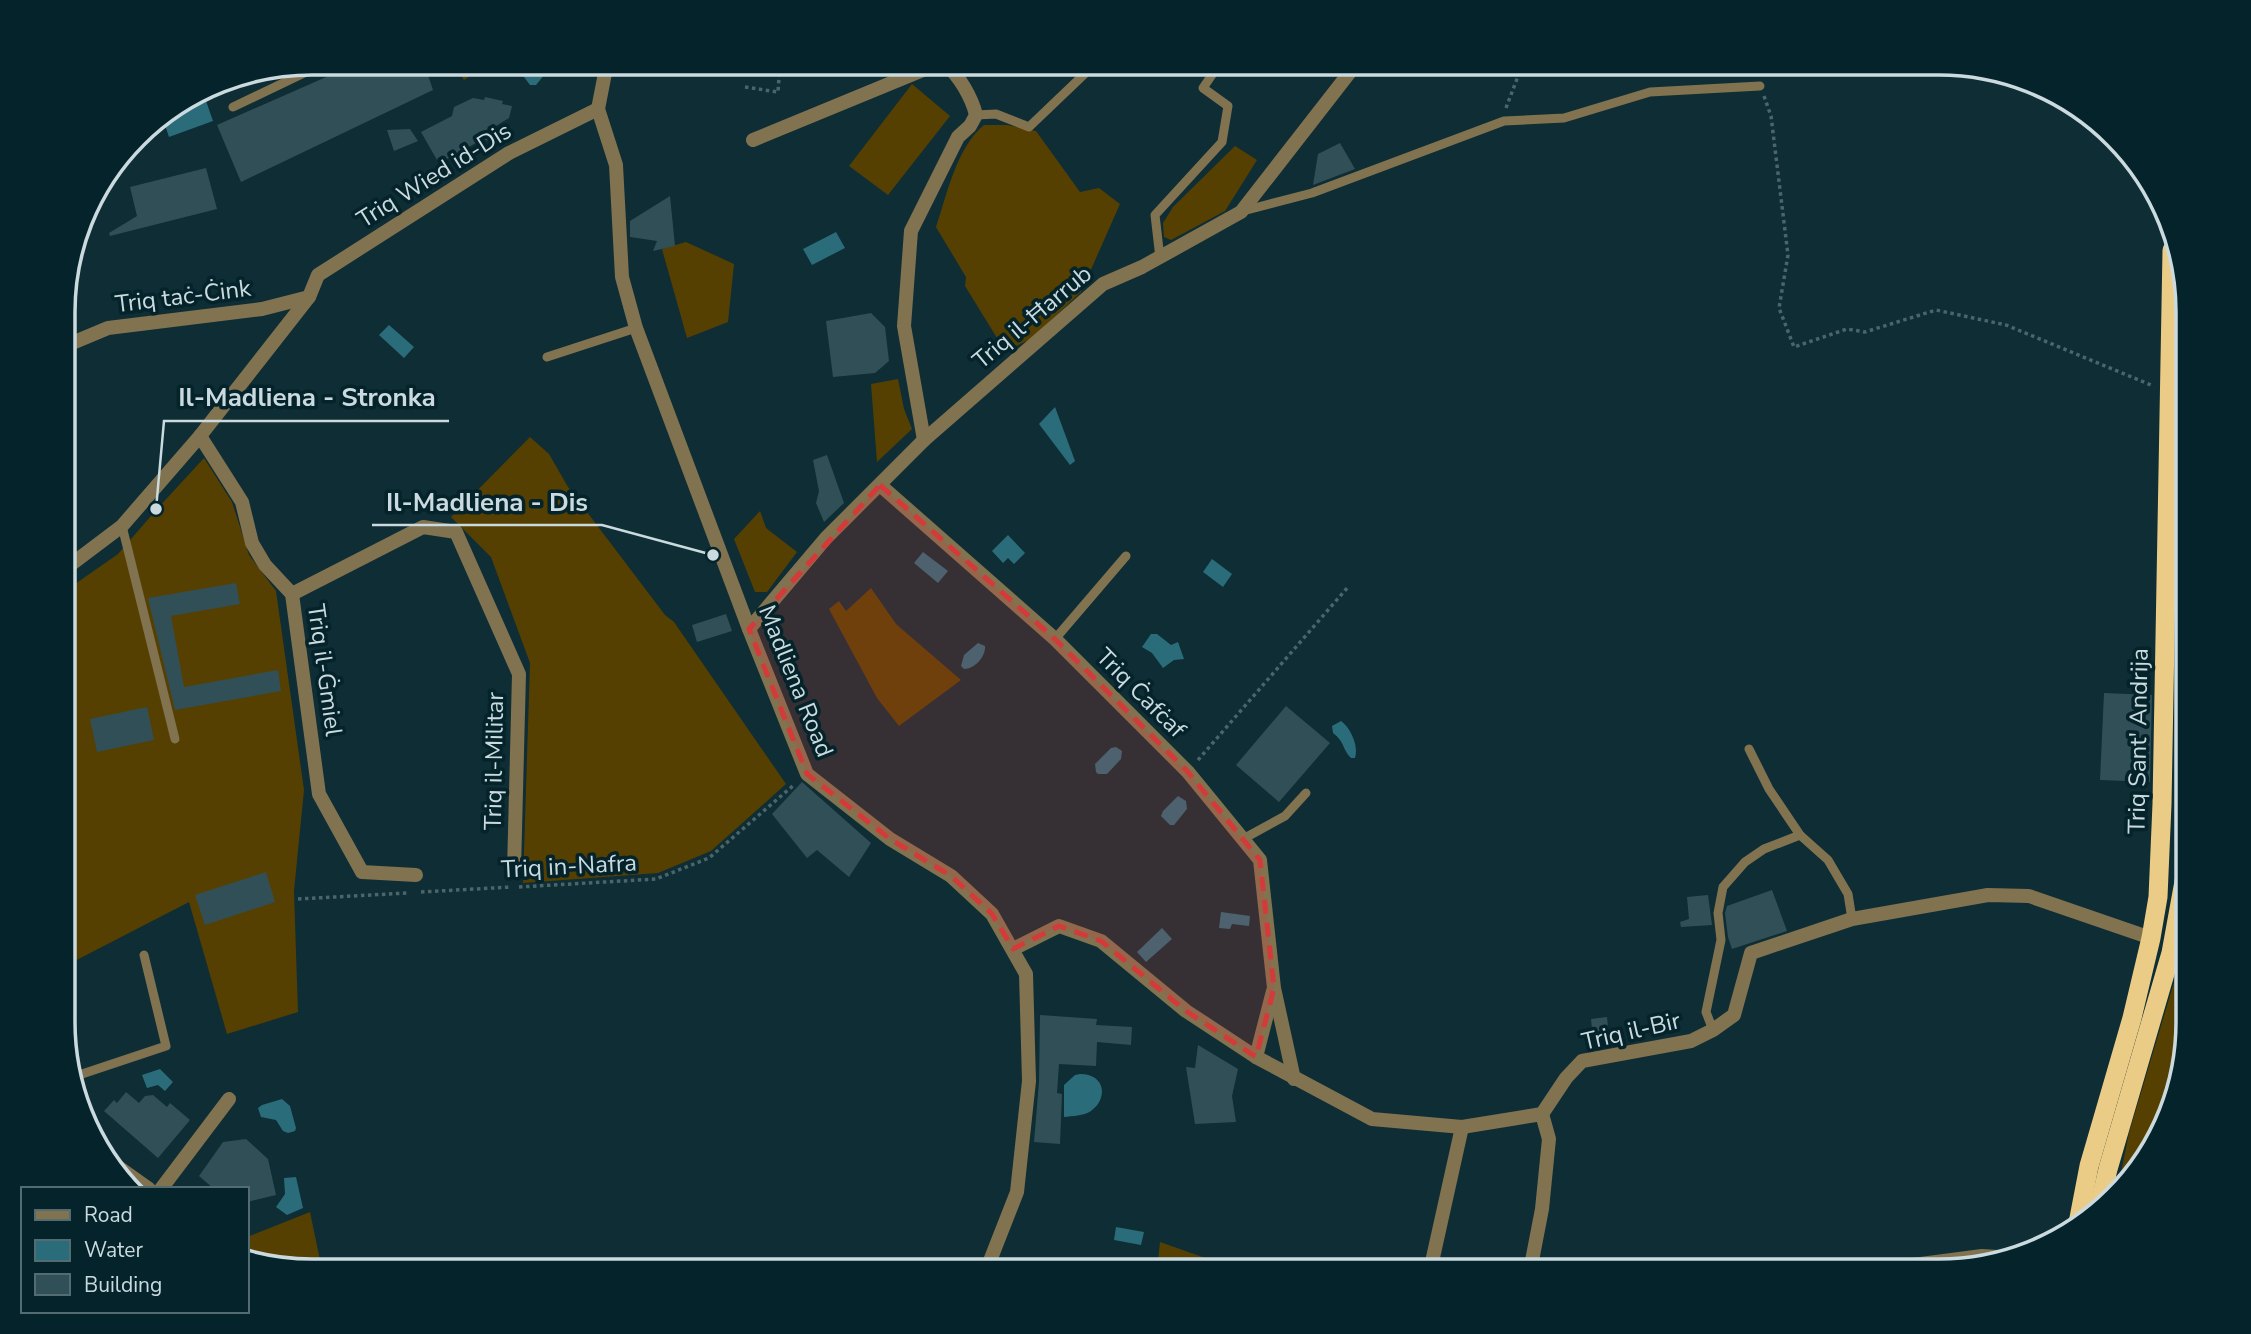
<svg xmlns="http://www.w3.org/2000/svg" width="2251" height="1334" font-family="'Nunito Sans',sans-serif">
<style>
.grass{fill:#564001}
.water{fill:#2b6c7b}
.building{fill:#314f57}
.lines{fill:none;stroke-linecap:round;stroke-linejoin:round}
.path{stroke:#4b656b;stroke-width:3.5;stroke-dasharray:3.5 3.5;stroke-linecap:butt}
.service{stroke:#817250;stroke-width:9}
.minor{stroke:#817250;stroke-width:14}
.trunk{stroke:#eacc86;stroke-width:19}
.marked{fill:#d53a3a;fill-opacity:0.2;stroke:#d53a3a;stroke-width:5;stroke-dasharray:14 9;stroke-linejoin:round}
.labels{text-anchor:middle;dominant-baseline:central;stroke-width:7;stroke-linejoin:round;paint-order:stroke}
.street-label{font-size:24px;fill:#cadadf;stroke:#04232a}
.rim{fill:none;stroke:#cadadf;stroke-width:3.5}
.leader{fill:none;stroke:#cadadf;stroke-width:2.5}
.callout-dot{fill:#cadadf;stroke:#04232a;stroke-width:2.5}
.callout-label{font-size:26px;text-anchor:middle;font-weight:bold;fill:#cadadf;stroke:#04232a;stroke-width:7;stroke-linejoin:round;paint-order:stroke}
</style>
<rect width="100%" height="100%" fill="#0e2d34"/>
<g class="grass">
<path d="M 460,63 L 501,63 L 494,76 L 474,73 L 464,80 L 456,67 Z"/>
<path d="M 912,84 L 950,116 L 888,195 L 849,166 Z"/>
<path d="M 984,125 L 1007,125 L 1036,131 L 1080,192 L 1099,188 L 1120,204 L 1081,292 L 1031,339 L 1005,351 L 965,286 L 966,277 L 936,227 C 947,195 956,148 984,125 Z"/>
<path d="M 1235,146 L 1257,160 L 1225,211 L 1171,240 L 1164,237 L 1163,223 L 1173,207 Z"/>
<path d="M 686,242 L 734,264 L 728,322 L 687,338 L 662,249 Z"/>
<path d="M 898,379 L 904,409 L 912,429 L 877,462 L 871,384 Z"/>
<path d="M 530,437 L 549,454 L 568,487 L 665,615 L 674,622 L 786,784 L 711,851 L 658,873 L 523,883 L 530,663 L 491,557 L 451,517 Z"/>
<path d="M 204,458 L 232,502 L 249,555 L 276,591 L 304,790 L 294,891 L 298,1012 L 227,1034 L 189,902 L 65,966 L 65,591 L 118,554 L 157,509 Z"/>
<path d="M 760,511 L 766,528 L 797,552 L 767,592 L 755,592 L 734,539 Z"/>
<path d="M 871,588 L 896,624 L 961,680 L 899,726 L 877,698 L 829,609 L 839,601 L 846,611 Z"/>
<path d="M 2175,979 L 2187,986 L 2187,1038 L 2161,1125 L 2135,1160 L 2134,1167 L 2119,1183 L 2129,1133 Z"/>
<path d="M 310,1212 L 321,1265 L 343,1269 L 312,1271 L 247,1254 L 247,1237 Z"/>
<path d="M 1160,1242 L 1211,1260 L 1208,1271 L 1157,1271 Z"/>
</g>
<g class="water">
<path d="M 511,63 L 542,63 L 545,74 L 536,85 L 530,85 L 524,77 L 510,72 Z"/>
<path d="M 205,98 L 213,121 L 169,137 L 162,116 L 173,109 Z"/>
<path d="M 836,232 L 845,248 L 812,265 L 803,249 Z"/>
<path d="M 389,325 L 414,347 L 404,358 L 379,335 Z"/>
<path d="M 1055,407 L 1075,461 L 1070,465 L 1039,424 Z"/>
<path d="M 1008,535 L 1025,553 L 1014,564 L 1008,558 L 1003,563 L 992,551 Z"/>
<path d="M 923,552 L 948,571 L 938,583 L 914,563 Z"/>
<path d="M 1212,559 L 1232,574 L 1223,587 L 1203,572 Z"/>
<path d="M 1151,634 L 1157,634 L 1171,645 L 1178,642 L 1184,659 L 1174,660 L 1163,668 L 1152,653 L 1142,647 Z"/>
<path d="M 978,643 L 985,646 C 986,656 975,669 964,669 L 961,666 L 964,655 Z"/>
<path d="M 1341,721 C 1351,728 1359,747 1355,758 L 1351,758 C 1342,749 1345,742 1333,733 L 1332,726 Z"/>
<path d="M 1116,747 L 1122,751 L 1121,759 L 1107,774 L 1098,774 L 1096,772 L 1095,764 L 1111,748 Z"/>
<path d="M 1178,796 L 1186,801 L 1187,809 L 1174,825 L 1170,825 L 1161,816 L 1163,811 Z"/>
<path d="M 1221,912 L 1250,916 L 1249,926 L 1232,924 L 1230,929 L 1219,928 Z"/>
<path d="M 1162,928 L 1172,939 L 1146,962 L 1137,952 Z"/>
<path d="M 160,1069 L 173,1082 L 165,1091 L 158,1085 L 147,1088 L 142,1075 Z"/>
<path d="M 1080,1074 C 1106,1074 1108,1099 1091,1111 C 1083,1116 1073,1116 1064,1117 L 1064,1085 L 1075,1075 Z"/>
<path d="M 282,1099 L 290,1106 L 296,1128 L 295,1131 L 288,1133 L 283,1131 L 276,1120 L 261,1117 L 258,1108 L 262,1105 Z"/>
<path d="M 296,1177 L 303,1208 L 287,1215 L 276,1207 L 285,1194 L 284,1178 Z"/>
<path d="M 1116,1227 L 1144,1232 L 1141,1245 L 1114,1240 Z"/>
</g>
<g class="building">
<path d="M 358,63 L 424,63 L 433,90 L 241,182 L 217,125 Z"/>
<path d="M 485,97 L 503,101 L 502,104 L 512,106 L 509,118 L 491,129 L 501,145 L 483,139 L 447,159 L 445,156 L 437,160 L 421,132 L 452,116 L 454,107 L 473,98 L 484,100 Z"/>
<path d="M 410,129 L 418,141 L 394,151 L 387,130 Z"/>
<path d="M 1340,143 L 1355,169 L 1313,185 L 1318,154 Z"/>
<path d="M 206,168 L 217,209 L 110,236 L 109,233 L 137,216 L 130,187 Z"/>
<path d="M 670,196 L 675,246 L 653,251 L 657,241 L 630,237 L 630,221 Z"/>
<path d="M 871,313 L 885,327 L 889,361 L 875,373 L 833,377 L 826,321 Z"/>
<path d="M 827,455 L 844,503 L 824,522 L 816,503 L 819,491 L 813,460 Z"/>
<path d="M 236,583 L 240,604 L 171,616 L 184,687 L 278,670 L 281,691 L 175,710 L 148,598 Z"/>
<path d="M 726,614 L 732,631 L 697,642 L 692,625 Z"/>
<path d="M 2104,693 L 2152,695 L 2150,782 L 2100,780 Z"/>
<path d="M 1286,706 L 1330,743 L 1279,802 L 1236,765 Z"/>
<path d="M 147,707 L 154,740 L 97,752 L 90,719 Z"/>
<path d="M 802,782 L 871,843 L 849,877 L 817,850 L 807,858 L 772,814 Z"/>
<path d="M 266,872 L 275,902 L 205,925 L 195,895 Z"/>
<path d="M 1772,890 L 1787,931 L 1732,949 L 1728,937 L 1725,913 L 1727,906 Z"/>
<path d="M 1708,895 L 1712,925 L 1681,927 L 1680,922 L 1689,919 L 1687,897 Z"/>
<path d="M 1040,1015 L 1097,1019 L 1096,1025 L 1132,1027 L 1131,1045 L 1097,1042 L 1096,1066 L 1059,1064 L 1057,1093 L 1062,1094 L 1060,1144 L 1034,1142 L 1039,1082 Z"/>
<path d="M 1607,1017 L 1609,1037 L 1593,1039 L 1591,1019 Z"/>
<path d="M 1198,1045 L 1238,1069 L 1232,1096 L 1236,1122 L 1195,1124 L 1186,1067 L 1195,1068 Z"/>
<path d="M 126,1092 L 139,1103 L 145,1096 L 153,1095 L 167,1107 L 170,1103 L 190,1120 L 158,1158 L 104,1111 L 114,1100 L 117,1103 Z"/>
<path d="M 246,1139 L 268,1159 L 276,1195 L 247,1202 L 247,1189 L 214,1189 L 199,1176 L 223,1142 Z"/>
</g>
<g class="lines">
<g class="path">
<path d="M 1764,72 L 1767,63"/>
<path d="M 745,87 L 778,92 L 780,63"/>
<path d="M 1764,96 L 1771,116 L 1788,255 L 1779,308 L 1794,347 L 1847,329 L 1865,332 L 1936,310 L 2006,325 L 2151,385"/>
<path d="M 1506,108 L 1523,63"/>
<path d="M 1198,760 L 1348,587"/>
<path d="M 519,887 L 656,879 L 709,858 L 795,784"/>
<path d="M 421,892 L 511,887"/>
<path d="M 298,899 L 407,893"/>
</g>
<g class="service">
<path d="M 233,107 L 325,63"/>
<path d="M 976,115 L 996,114 L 1029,127 L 1096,63"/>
<path d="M 1243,211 L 1312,193 L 1504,121 L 1564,118 L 1650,92 L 1760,86"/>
<path d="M 1160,258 L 1155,215 L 1222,142 L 1228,106 L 1203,88 L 1220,63"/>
<path d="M 547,357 L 636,328"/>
<path d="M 122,526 L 175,739"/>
<path d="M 1055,639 L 1126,556"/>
<path d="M 1749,749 L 1769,789 L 1800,835 L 1828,860 L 1848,894 L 1852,919"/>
<path d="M 1243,839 L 1285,816 L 1306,793"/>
<path d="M 1713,1030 L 1706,1012 L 1721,940 L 1718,913 L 1723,887 L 1745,862 L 1764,849 L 1800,835"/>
<path d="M 73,1077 L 166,1046 L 144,955"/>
</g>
<g class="minor">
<path d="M 607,63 L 598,109 L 616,165 L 622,277 L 636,328 L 749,629 L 807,774 L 890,839 L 951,876 L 992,914 L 1026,974 L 1029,1081 L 1017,1192 L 986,1271"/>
<path d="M 753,140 L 935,65 L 945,64 C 959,75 972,98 976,115 L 970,126 L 958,137 L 911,231 L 904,326 L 924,440"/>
<path d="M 65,346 L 108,328 L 262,309 L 309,297"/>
<path d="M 200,436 L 242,502 L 252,543 L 265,565 L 292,594 L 319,794 L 362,872 L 416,875"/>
<path d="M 880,485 L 1055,639 L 1188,772 L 1260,860 L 1274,988 L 1294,1079"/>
<path d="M 65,569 L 122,526 L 200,436 L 309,297 L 318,275 L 509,153 L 598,109"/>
<path d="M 292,594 L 423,527 L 456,532 L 519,674 L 514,870"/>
<path d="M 749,629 L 826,538 L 924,440 L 1103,284 L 1142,267 L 1241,212 L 1357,63"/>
<path d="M 1013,949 L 1059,926 L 1101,941 L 1186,1011 L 1256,1057 L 1372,1119 L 1462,1127 L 1542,1114 L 1566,1078 L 1582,1061 L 1691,1041 L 1713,1030 L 1734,1015 L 1751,953 L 1852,919 L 1988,895 L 2029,896 L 2151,938"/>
<path d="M 1256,1057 L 1273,991"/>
<path d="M 104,1157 L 149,1189"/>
<path d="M 161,1189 L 229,1099"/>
<path d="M 1430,1271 L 1462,1127"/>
<path d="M 1530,1271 L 1542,1209 L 1549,1139 L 1542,1114"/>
<path d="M 1867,1271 L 1982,1256 L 1998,1257"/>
</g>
<g class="trunk">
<path d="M 2101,1200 L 2108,1169 L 2171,953 L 2187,865"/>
<path d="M 2078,1223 L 2089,1166 L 2132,1018 L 2151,938 L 2158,897 L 2162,804 L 2172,250"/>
</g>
</g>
<path class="marked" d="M 880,485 L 1055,639 L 1188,772 L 1260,860 L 1274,988 L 1256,1057 L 1186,1011 L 1101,941 L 1059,926 L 1013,949 L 992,914 L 951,876 L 890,839 L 807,774 L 749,629 Z"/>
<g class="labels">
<g class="street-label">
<text transform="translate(434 175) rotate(-32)">Triq Wied id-Dis</text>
<text transform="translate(183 296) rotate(-7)">Triq taċ-Ċink</text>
<text transform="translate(1032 317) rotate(-40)">Triq il-Ħarrub</text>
<text transform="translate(325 670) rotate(82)">Triq il-Ġmiel</text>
<text transform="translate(796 681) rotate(68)">Madliena Road</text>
<text transform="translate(1141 693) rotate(45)">Triq Ċafċaf</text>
<text transform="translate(2138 741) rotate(-89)">Triq Sant' Andrija</text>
<text transform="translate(494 761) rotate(-89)">Triq il-Militar</text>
<text transform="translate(569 866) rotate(-3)">Triq in-Nafra</text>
<text transform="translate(1631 1031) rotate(-13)">Triq il-Bir</text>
</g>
</g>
<path d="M0 0H2251V1334H0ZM312 75H1939A237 237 0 0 1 2176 312V1022A237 237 0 0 1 1939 1259H312A237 237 0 0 1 75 1022V312A237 237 0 0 1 312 75Z" fill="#04232a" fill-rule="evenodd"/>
<path class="rim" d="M312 75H1939A237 237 0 0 1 2176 312V1022A237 237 0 0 1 1939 1259H312A237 237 0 0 1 75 1022V312A237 237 0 0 1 312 75Z"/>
<path class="leader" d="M156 509L164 421H449M713 555L602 525H372"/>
<g class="callout-dot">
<circle cx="156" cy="509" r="7"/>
<circle cx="713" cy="555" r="7"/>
</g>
<g class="callout-label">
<text x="307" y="406">Il-Madliena - Stronka</text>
<text x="487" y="511">Il-Madliena - Dis</text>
</g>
<rect x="21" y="1187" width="228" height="126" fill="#04232a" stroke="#536c72" stroke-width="2"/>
<rect x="35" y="1210" width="35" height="10" fill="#817250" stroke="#536c72" stroke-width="2"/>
<text x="84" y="1222" font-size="21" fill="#cadadf">Road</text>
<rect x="35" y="1240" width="35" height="21" fill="#2b6c7b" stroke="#536c72" stroke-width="2"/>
<text x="84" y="1257" font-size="21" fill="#cadadf">Water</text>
<rect x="35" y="1274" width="35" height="21" fill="#314f57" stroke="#536c72" stroke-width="2"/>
<text x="84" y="1292" font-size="21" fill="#cadadf">Building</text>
</svg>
